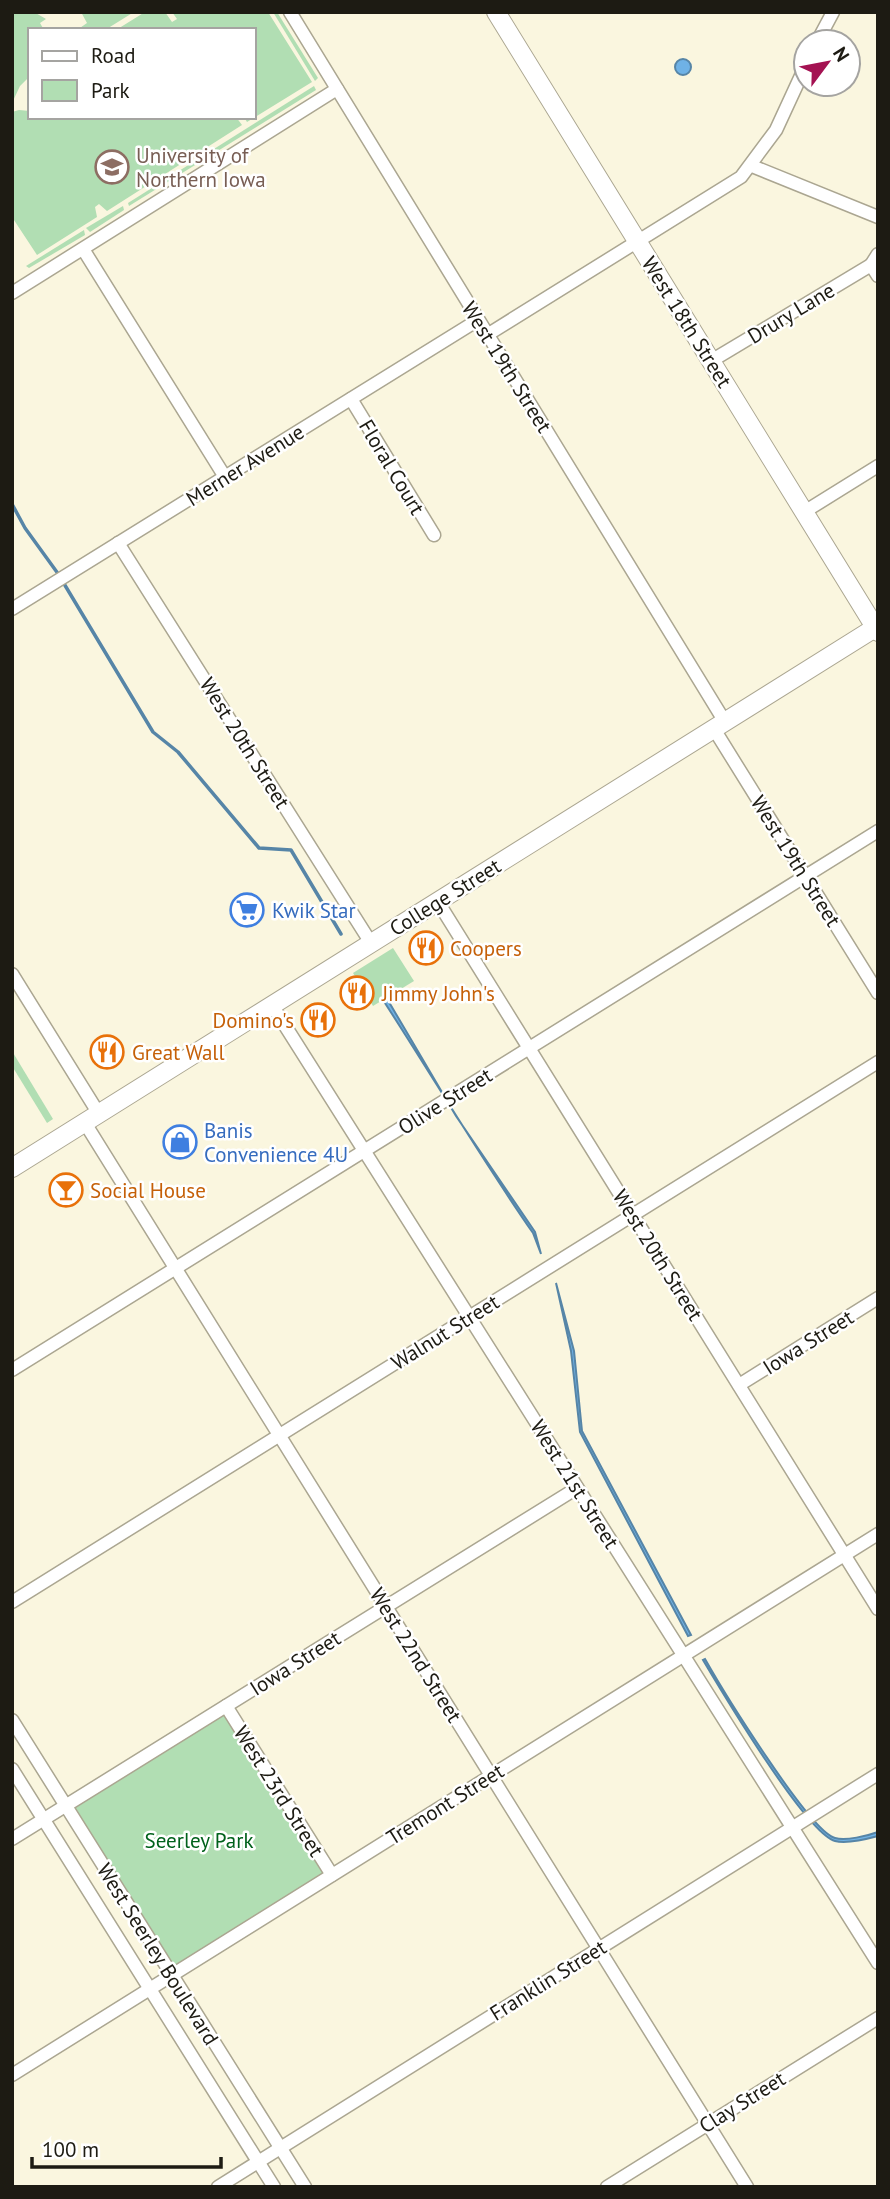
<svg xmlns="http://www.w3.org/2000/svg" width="890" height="2199" font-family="'PT Sans',sans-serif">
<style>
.green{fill:#b1deb3}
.water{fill:#6fb2e6;stroke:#5685a7;stroke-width:2}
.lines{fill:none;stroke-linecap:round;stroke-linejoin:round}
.stream{stroke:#5685a7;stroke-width:3.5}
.street-casing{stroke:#aba691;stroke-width:15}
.secondary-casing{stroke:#aba691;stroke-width:20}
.street{stroke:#fff;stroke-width:12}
.secondary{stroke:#fff;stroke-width:18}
.labels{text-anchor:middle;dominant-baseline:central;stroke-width:5;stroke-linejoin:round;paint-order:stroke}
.education-label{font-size:21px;fill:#785e54;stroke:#fff;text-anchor:start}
.street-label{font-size:21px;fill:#1d1b13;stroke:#fff}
.shop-label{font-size:21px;fill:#366cbe;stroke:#fff;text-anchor:start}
.food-label{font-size:21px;fill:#c56008;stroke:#fff;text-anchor:start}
.park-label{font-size:21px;fill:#00611b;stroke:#fff}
</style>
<rect width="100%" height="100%" fill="#faf6df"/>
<g class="green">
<path d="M 12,12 L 34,12 L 46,19 L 40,23 L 44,30 L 30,30 L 30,76 L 20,86 L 12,103 Z"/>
<path d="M 81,12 L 134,12 L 105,30 L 77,30 L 87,23 Z"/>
<path d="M 145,12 L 165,12 L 172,22 L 177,19 L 172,12 L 268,12 L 312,82 L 247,122 L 244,117 L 254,117 L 254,30 L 116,30 Z"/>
<path d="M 273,12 L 277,12 L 318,78 L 315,81 Z"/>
<path d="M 314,86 L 316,90 L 129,206 L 128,203 Z"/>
<path d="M 19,110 L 30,111 L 30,117 L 236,117 L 242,125 L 107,211 L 99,204 L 95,207 L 97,217 L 37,255 L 12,217 L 12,112 Z"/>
<path d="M 123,206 L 124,210 L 90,232 L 86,228 Z"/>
<path d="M 84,230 L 85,235 L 29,268 L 26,266 Z"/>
<path d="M 393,948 L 414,981 L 373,1006 L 353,973 Z"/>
<path d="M 12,1051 L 53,1119 L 47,1123 L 12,1066 Z"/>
<path d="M 226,1706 L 332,1875 L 172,1975 L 66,1806 Z"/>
</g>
<g class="water">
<circle cx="683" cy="67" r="8"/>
<path d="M 386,997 L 456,1116 L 535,1232 L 541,1254 L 533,1233 C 480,1157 433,1077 383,1000 Z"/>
<path d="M 556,1283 L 574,1351 L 582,1431 L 691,1635 L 688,1636 L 580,1432 L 571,1351 Z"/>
<path d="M 705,1659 C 722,1689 809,1831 835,1838 C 846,1841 867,1836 878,1832 L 878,1836 C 867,1839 846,1844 835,1841 C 806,1833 722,1692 703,1660 Z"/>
</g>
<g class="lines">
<g class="stream">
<path d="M 12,504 L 25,528 L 59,575"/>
<path d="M 63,582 L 153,732 L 178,752 L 259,848 L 291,850 L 341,934"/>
</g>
<defs>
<g id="street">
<path d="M 290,12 L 725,722"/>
<path d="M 817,42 L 833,12"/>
<path d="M 752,166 L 878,217"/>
<path d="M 83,249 L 225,477"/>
<path d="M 878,254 L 871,265 L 878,276"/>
<path d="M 12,293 L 337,89"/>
<path d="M 487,335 L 741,177 L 776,130 L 806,65"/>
<path d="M 711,361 L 871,265"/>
<path d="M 351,399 L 434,535"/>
<path d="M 804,512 L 878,466"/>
<path d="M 118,543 L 371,943"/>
<path d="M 12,609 L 478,320"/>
<path d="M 714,729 L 878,993"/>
<path d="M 438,902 L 878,1609"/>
<path d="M 12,974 L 99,1114"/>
<path d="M 272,1005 L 878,1963"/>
<path d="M 85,1123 L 747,2187"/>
<path d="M 12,1370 L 878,831"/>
<path d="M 739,1385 L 878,1298"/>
<path d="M 12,1602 L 878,1062"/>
<path d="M 226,1706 L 332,1875"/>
<path d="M 12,1720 L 305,2187"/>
<path d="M 12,1769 L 274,2187"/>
<path d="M 12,1839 L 577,1488"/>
<path d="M 12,2075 L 878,1534"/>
<path d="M 218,2187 L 878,1774"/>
<path d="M 607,2187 L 878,2018"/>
</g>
<g id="secondary">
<path d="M 496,12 L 878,632"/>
<path d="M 12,1168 L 878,626"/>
</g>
</defs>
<use href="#street" class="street-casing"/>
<use href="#secondary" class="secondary-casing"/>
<use href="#street" class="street"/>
<use href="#secondary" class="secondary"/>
</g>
<defs>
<symbol id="university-ring" viewBox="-11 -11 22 22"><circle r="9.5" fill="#fff" stroke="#8d6e63" stroke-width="1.5"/><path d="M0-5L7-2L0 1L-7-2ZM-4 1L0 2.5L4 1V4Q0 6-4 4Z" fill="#8d6e63"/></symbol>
<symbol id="supermarket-ring" viewBox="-11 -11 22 22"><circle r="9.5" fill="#fff" stroke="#3f7fe0" stroke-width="1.5"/><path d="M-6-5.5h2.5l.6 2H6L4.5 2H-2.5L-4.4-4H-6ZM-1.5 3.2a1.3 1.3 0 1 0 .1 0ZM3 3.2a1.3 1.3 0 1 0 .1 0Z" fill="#3f7fe0"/></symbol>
<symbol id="restaurant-ring" viewBox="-11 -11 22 22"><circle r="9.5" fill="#fff" stroke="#e8710a" stroke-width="1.5"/><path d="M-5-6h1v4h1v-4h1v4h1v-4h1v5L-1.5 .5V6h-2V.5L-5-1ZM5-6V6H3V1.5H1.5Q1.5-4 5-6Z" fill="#e8710a"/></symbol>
<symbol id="shop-ring" viewBox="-11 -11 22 22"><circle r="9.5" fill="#fff" stroke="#3f7fe0" stroke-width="1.5"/><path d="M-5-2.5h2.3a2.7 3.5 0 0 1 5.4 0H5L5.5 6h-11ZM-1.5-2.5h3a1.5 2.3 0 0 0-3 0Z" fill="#3f7fe0"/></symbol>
<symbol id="bar-ring" viewBox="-11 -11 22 22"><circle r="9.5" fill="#fff" stroke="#e8710a" stroke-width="1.5"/><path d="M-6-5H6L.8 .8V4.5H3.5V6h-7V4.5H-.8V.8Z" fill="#e8710a"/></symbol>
</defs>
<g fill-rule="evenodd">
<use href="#university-ring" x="93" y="148" width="38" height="38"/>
<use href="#supermarket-ring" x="228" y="891" width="38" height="38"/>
<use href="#restaurant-ring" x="407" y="929" width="38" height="38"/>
<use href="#restaurant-ring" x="338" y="974" width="38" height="38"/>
<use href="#restaurant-ring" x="299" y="1001" width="38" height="38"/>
<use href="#restaurant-ring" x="88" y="1033" width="38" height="38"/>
<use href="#shop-ring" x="161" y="1123" width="38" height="38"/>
<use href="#bar-ring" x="47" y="1171" width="38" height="38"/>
</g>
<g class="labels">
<g class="education-label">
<text x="136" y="155">University of<tspan x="136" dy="24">Northern Iowa</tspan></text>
</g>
<g class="street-label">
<text transform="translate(791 313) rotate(-31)">Drury Lane</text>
<text transform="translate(687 322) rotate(58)">West 18th Street</text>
<text transform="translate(507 367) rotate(58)">West 19th Street</text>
<text transform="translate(245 465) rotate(-32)">Merner Avenue</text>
<text transform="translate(392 467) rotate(59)">Floral Court</text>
<text transform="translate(245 743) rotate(58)">West 20th Street</text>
<text transform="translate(796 861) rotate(58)">West 19th Street</text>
<text transform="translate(445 897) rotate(-32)">College Street</text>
<text transform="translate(445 1101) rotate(-32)">Olive Street</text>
<text transform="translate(658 1255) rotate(58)">West 20th Street</text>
<text transform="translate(445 1332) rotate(-32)">Walnut Street</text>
<text transform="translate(808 1342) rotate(-32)">Iowa Street</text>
<text transform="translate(575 1484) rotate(58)">West 21st Street</text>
<text transform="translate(416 1655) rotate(58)">West 22nd Street</text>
<text transform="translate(295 1663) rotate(-32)">Iowa Street</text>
<text transform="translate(279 1791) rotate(58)">West 23rd Street</text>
<text transform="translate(445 1804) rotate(-32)">Tremont Street</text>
<text transform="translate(158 1954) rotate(58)">West Seerley Boulevard</text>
<text transform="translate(548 1980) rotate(-32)">Franklin Street</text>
<text transform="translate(742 2102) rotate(-32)">Clay Street</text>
</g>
<g class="shop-label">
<text x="272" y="910">Kwik Star</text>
<text x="204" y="1130">Banis<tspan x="204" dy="24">Convenience 4U</tspan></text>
</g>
<g class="food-label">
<text x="450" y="948">Coopers</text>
<text x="382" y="993">Jimmy John's</text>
<text x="294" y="1020" text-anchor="end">Domino's</text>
<text x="132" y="1052">Great Wall</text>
<text x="90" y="1190">Social House</text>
</g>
<g class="park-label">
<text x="199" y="1840">Seerley Park</text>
</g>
</g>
<rect width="890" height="2199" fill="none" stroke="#1d1b13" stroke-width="28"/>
<rect x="28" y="28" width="228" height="91" fill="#ffffff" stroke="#a5a4a1" stroke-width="2"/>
<rect x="42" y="51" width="35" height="10" fill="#ffffff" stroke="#a5a4a1" stroke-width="2"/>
<text x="91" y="63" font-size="21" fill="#1d1b13">Road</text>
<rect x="42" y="80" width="35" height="21" fill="#b1deb3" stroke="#a5a4a1" stroke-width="2"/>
<text x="91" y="98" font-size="21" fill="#1d1b13">Park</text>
<g transform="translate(827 63) rotate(58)"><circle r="33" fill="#ffffff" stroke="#a5a4a1" stroke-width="2"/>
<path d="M0-5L12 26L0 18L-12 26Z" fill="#a41252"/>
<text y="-10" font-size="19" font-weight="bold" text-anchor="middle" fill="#1d1b13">N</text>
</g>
<path d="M32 2157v10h189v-10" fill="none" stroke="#1d1b13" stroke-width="3.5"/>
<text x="42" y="2157" font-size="21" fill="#1d1b13" stroke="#ffffff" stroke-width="5" paint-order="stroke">100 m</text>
</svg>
